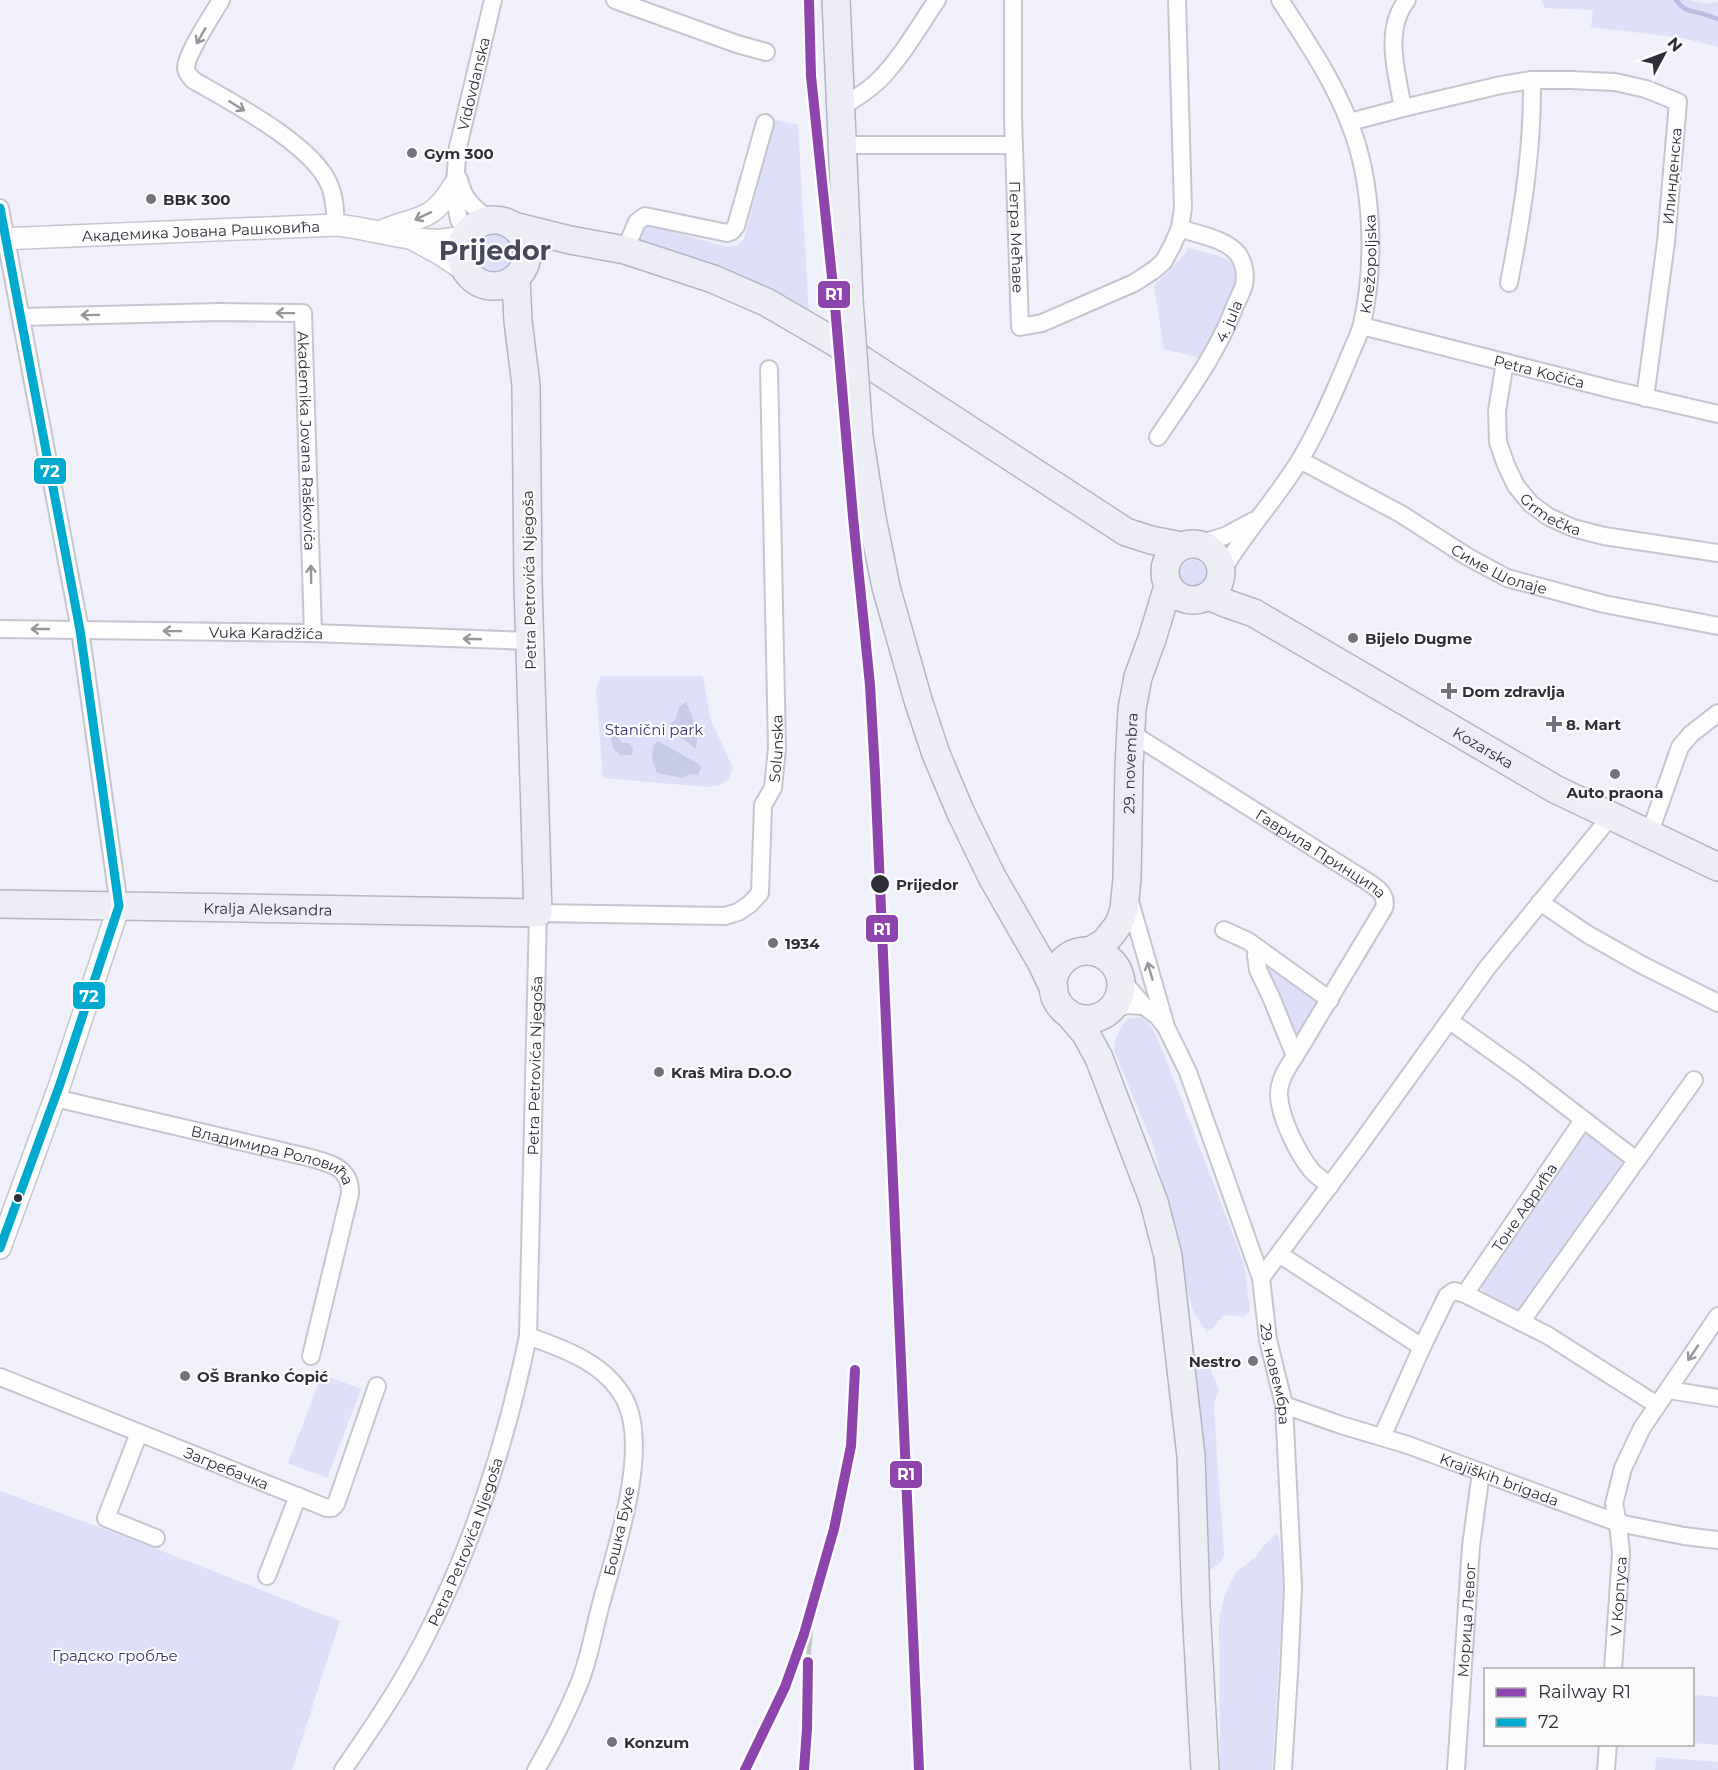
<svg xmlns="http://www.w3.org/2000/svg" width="1718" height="1770" font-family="Montserrat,sans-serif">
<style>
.green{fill:#dedff8}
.forest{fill:#c8caea}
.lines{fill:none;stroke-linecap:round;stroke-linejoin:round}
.stream{stroke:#babce2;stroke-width:4.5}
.minor-casing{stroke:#c5c6cf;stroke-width:20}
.tertiary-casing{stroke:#c5c6cf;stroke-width:24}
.primary-casing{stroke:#b5b5c6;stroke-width:30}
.minor{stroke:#fdfdfe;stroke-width:16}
.tertiary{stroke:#fdfdfe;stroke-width:21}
.primary{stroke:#ededf5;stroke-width:27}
.rail{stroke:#c6c6c8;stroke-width:4.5}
.primary-bridge-casing{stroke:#b5b5c6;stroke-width:30;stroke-linecap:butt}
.primary-bridge{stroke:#ededf5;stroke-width:27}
.bus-1-casing{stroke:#fbfbfb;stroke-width:14}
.bus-1{stroke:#00a9ce;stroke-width:9}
.rail-1-casing{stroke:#fbfbfb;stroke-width:15}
.rail-1{stroke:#8e44ad;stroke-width:10}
.oneway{stroke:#96969b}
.poi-dot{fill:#72737c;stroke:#fbfbfb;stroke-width:2}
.stop-dot{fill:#2e2f38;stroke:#fbfbfb;stroke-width:2}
.labels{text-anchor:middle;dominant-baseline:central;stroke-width:4.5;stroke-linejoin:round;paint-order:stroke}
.street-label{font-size:15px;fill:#2e2f38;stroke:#fbfbfb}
.poi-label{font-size:15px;font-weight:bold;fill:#2e2f38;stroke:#fbfbfb;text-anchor:start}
.park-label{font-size:15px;fill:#3b3875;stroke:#fbfbfb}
.stop-label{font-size:15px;font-weight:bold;fill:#2e2f38;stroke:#fbfbfb;text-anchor:start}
.town-label{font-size:27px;font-weight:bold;fill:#47485b;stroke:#fbfbfb}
.line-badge{stroke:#fbfbfb;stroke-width:2}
.badge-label{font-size:16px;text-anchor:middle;font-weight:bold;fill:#fff}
</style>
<rect width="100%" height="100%" fill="#f0f0fa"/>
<g class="green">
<path d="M 1541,0 L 1690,0 L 1705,4 L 1718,2 L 1718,47 L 1683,38 L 1591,27 L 1593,10 L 1545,8 Z"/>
<path d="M 775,120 L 798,125 L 809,315 L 639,241 L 640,232 L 646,227 L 657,227 L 726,247 L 737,246 L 744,239 Z"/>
<circle cx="494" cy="253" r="23"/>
<path d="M 1188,248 C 1206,253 1234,255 1240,276 L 1204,359 L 1164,349 L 1154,286 L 1185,254 Z"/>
<circle cx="1193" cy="574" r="14"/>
<path d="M 601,676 L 703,676 L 710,718 L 733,768 L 729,779 L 720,785 L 707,787 L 603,778 L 596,689 Z"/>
<path d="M 1266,967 L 1318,1003 L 1297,1041 Z"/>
<path d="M 1142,1017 L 1153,1029 L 1167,1062 L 1244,1264 L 1250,1311 L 1244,1317 L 1231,1315 L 1223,1316 L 1213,1328 L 1207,1332 L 1194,1314 L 1187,1290 L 1154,1147 L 1114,1050 C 1115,1037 1119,1029 1128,1019 Z"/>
<path d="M 1592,1131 L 1622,1153 L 1623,1169 L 1524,1309 L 1511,1313 L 1486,1300 L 1480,1282 L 1578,1136 Z"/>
<path d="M 1192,1353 L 1206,1358 L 1219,1391 L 1214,1402 L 1214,1411 L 1224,1554 L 1221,1562 L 1208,1572 Z"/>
<path d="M 322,1374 L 361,1389 L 327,1478 L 288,1463 Z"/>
<path d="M 0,1491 L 129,1538 L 340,1621 L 292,1770 L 0,1770 Z"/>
<path d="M 1278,1533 L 1284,1579 L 1272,1770 L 1220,1770 L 1219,1621 L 1224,1596 L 1237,1571 L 1256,1557 L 1263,1546 Z"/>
<path d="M 1693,1695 L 1718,1697 L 1718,1745 L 1693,1743 Z"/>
<path d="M 1656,1757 L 1718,1762 L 1718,1770 L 1655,1770 Z"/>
</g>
<g class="forest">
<path d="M 686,702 L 698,731 L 696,749 L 667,727 L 676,719 L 679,707 Z"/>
<path d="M 615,733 L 622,743 L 629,743 L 633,748 L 632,755 L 621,755 L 614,750 L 610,736 Z"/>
<path d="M 658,741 L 699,764 L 701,768 L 698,775 L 689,774 L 683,778 L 657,773 L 652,759 L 653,746 Z"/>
</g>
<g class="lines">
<path class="stream" d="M 1676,0 C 1686,13 1690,10 1703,14 C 1708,15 1713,18 1718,19"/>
<defs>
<g id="minor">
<path d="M 221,0 C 213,14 186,54 186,68 C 186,73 190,76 193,80 C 231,102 312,144 329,184 C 335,197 335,212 336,225"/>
<path d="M 615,0 L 737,44 L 766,52"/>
<path id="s1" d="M 1013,0 L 1013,117 L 1020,327 L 1042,323 L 1134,283 L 1154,270 L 1164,261 L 1172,246 L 1180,228 L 1183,208 L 1177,0"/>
<path d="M 841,107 C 855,99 868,91 879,80 C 902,57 919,26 937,0"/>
<path d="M 1403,108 C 1397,74 1383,30 1407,0"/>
<path d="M 1350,122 L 1403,108 L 1501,85 L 1532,80 L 1571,80 L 1615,82 L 1646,89 L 1678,102 L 1666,242 L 1645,398"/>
<path d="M 842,145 L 1014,145"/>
<path d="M 459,179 C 463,199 474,209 491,220"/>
<path d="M 0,208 L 80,630 L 119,906"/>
<path id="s2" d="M 467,233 L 459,220 L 454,193 L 458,147 L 493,0"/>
<path d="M 625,250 L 637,222 L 645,216 L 727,233 L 732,231 L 736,226 L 765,123"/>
<path d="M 1509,283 C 1522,216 1533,149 1532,80"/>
<path id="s3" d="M 21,317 L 219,312 L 303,313 L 313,633"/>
<path id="s4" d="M 1362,326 L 1614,390 L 1718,414"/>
<path id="s5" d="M 1505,362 L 1497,411 L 1498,442 L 1506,465 L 1516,486 L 1531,504 L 1549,517 L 1573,528 L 1604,536 L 1718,553"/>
<path id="s6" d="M 1158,437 C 1186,395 1217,354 1235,306 C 1238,299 1242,292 1244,285 C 1246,275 1244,262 1238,254 C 1225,238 1198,235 1180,228"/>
<path id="s7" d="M 1300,460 L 1401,514 L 1468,557 L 1507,578 L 1604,604 L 1718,626"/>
<path d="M 1199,544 L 1225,536 L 1253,521"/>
<path id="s8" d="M 1222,571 C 1245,532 1276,499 1300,460 C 1319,428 1333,395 1347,362 C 1352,349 1359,336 1362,324 C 1376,263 1373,180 1349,122 C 1332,78 1305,39 1280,0"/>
<path id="s9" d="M 0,629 L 313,633 L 530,641"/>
<path id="s10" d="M 1131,733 L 1365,880 C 1376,887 1388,894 1384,908 L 1295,1056"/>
<path d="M 1649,835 L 1680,747 L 1691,734 L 1718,713"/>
<path d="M 1129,898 L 1165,1023"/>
<path d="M 1540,902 L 1587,934 L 1642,965 L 1718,1003"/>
<path d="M 1224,930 L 1248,941 L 1330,1000"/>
<path d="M 1258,948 L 1256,955 L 1258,970 L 1271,997 L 1295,1056 C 1287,1068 1279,1080 1279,1094 C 1279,1116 1298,1154 1312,1171 C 1317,1176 1324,1181 1330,1186"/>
<path id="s11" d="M 1121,979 L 1144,1006 L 1157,1016 L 1166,1027 L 1188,1072 L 1261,1278 L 1268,1340 L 1284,1405 L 1293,1587 L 1289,1674 L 1283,1770"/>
<path d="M 1111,1010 L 1127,1005 L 1144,1006"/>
<path d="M 1450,1021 L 1523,1073 L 1636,1160"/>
<path id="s12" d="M 55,1098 L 307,1157 C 328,1163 351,1166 350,1194 L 311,1356"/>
<path d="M 1279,1254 L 1422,1347"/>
<path d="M 1261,1278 L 1356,1150 L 1487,968 L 1611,816"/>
<path id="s13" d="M 1465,1294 L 1583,1120"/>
<path d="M 1521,1322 L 1694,1080"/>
<path d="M 528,1336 C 564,1349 606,1363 625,1400 C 650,1449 616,1549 602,1600 C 594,1628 590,1657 579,1684 C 567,1713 552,1743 536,1770"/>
<path id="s14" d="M 0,1377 L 327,1508 L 332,1508 L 336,1504 L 377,1386"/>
<path d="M 1669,1390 L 1718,1398"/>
<path id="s15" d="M 1284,1405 L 1341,1425 L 1408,1445 L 1618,1523 L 1684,1536 L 1718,1540"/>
<path d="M 139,1433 L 106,1518 L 156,1538"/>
<path d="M 1382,1437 L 1422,1347 L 1447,1296 L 1454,1291 L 1465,1294 L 1547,1335 L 1657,1405"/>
<path d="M 267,1576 L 298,1496"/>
<path id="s16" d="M 1613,1670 L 1621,1553 L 1618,1523 L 1614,1504 L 1623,1468 L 1642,1428 L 1718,1316"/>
<path id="s17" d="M 343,1770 C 372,1728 400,1687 423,1642 C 472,1547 507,1440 528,1336 L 538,913 L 725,916 L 738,912 L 750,904 L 760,893 L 763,805 L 773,788 L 777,748 L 769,369"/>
<path id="s18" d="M 1456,1770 L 1471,1546 L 1481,1472"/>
<path d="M 1606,1770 L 1608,1744"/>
</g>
<g id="tertiary">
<path d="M 382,231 C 417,216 432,223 454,185"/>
<path id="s19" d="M 0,239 L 336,225 C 371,228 407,242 442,240 C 450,239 458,238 465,237"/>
<path d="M 416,241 L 440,254 L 467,272"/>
<path d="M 0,1248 L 60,1084 L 119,906"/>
</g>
<g id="primary">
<path d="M 836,0 L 849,299"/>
<circle cx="494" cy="253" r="33"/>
<path d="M 514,226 L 570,240 L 625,250 L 713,279 L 766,302 L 833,341 L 1126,532 L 1151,540 L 1181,546"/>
<path d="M 859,437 L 872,518 L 886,587 L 918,700 L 936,754 L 960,811 L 992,877 L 1041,962 L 1054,989"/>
<circle cx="1193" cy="572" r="28"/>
<path id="s20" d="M 1209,596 L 1225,603 L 1254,613 L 1555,789 L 1718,867"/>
<path id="s21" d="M 0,904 L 538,913 L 528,583 L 526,385 L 518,321 L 516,279"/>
<circle cx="1087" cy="985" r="34"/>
<path id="s22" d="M 1090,951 L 1105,942 L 1119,924 L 1124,909 L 1127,879 L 1129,767 L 1132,709 L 1138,677 L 1152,639 L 1168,586"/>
<path d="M 1069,1014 L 1086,1034 L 1099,1058 L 1154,1202 L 1168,1256 L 1191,1456 L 1196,1606 L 1205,1770"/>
</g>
</defs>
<use href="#minor" class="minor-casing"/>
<use href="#tertiary" class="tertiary-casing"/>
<use href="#primary" class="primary-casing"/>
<use href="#minor" class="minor"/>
<use href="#tertiary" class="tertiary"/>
<use href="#primary" class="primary"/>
<g class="rail">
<path d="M 745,1770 L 785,1687 L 804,1634 L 834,1529 L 851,1446 L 855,1370"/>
<path d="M 804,1770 C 807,1723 805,1676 811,1630"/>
</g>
<defs>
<path id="primary-bridge" d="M 849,299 L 859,437"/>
</defs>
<use href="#primary-bridge" class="primary-bridge-casing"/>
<use href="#primary-bridge" class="primary-bridge"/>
<defs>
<path id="bus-1" d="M 0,208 L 80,630 L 119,906 L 60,1084 L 0,1248"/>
</defs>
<use href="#bus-1" class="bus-1-casing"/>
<use href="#bus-1" class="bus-1"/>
<defs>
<g id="rail-1">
<path d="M 809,0 L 811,76 L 835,306 L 853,517 L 870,685 L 875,773 L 919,1770"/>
<path d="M 745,1770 L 785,1687 L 804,1634 L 834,1529 L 851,1446 L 855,1370"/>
<path d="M 804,1770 L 807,1729 L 808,1662"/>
</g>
</defs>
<use href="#rail-1" class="rail-1-casing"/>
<use href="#rail-1" class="rail-1"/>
</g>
<defs><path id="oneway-shaft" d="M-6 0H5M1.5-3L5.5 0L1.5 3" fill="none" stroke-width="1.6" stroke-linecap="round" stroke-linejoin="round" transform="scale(1.5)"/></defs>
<g class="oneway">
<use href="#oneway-shaft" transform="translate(201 36) rotate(120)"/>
<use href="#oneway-shaft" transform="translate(237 106) rotate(32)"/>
<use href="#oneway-shaft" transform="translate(423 216) rotate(155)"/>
<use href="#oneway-shaft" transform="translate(285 313) rotate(-179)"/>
<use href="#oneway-shaft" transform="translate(90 315) rotate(179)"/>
<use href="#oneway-shaft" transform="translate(311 574) rotate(-91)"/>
<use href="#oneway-shaft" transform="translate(40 629) rotate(-180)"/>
<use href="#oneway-shaft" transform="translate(172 631) rotate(-179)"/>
<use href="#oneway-shaft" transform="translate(472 639) rotate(-178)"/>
<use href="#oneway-shaft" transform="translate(1150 971) rotate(-106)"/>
<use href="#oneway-shaft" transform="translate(1693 1353) rotate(124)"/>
</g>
<g class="poi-dot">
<circle cx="412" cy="153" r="6"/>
<circle cx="151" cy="199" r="6"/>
<circle cx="1353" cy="638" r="6"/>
<path d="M1446 682h6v6h6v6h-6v6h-6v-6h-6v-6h6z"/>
<path d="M1551 715h6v6h6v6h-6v6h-6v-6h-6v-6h6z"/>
<circle cx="1615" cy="774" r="6"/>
<circle cx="773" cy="943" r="6"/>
<circle cx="659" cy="1072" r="6"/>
<circle cx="1253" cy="1361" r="6"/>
<circle cx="185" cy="1376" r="6"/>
<circle cx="612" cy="1742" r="6"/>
</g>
<g class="stop-dot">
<circle cx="880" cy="884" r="10"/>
<circle cx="18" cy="1198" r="5"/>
</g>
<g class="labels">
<g class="street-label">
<text stroke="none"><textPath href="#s2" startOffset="154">Vidovdanska</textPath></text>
<text transform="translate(1672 176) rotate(-85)">Илинденска</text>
<text stroke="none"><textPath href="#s19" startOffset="201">Академика Јована Рашковића</textPath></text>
<text stroke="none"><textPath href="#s1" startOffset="237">Петра Мећаве</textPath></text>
<text stroke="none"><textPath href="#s8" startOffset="346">Knežopoljska</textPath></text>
<text stroke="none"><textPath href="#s6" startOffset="136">4. jula</textPath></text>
<text stroke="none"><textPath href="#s4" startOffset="183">Petra Kočića</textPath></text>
<text stroke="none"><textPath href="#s3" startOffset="410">Akademika Jovana Raškovića</textPath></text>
<text stroke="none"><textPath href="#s5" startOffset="174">Grmečka</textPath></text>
<text stroke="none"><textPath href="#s7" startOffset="228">Симе Шолаје</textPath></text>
<text transform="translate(529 580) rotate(-91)">Petra Petrovića Njegoša</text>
<text stroke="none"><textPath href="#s9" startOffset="266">Vuka Karadžića</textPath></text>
<text stroke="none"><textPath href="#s17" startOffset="1276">Solunska</textPath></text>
<text stroke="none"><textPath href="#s20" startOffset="314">Kozarska</textPath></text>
<text stroke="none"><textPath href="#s22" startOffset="202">29. novembra</textPath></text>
<text stroke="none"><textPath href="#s10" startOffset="225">Гаврила Принципа</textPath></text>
<text stroke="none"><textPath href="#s21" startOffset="268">Kralja Aleksandra</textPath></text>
<text stroke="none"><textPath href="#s17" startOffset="746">Petra Petrovića Njegoša</textPath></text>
<text stroke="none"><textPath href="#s12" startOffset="226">Владимира Роловића</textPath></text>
<text stroke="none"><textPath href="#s13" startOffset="105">Тоне Афрића</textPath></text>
<text stroke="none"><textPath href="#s11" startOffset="432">29. новембра</textPath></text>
<text stroke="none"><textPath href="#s14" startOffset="244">Загребачка</textPath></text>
<text stroke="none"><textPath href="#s15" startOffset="228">Krajiških brigada</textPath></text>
<text transform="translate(619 1531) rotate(-77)">Бошка Бухе</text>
<text stroke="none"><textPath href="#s17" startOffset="260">Petra Petrovića Njegoša</textPath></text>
<text stroke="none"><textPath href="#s16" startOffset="74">V Корпуса</textPath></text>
<text stroke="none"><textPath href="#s18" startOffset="150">Морица Левог</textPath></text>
</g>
<g class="poi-label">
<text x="424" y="153">Gym 300</text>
<text x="163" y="199">BBK 300</text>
<text x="1365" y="638">Bijelo Dugme</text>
<text x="1462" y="691">Dom zdravlja</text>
<text x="1566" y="724">8. Mart</text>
<text x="1615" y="792" text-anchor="middle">Auto praona</text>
<text x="785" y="943">1934</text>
<text x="671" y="1072">Kraš Mira D.O.O</text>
<text x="1241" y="1361" text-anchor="end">Nestro</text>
<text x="197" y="1376">OŠ Branko Ćopić</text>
<text x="624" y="1742">Konzum</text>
</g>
<g class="park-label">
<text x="654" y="729">Stanični park</text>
<text x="115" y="1655">Градско гробље</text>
</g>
<g class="stop-label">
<text x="896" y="884">Prijedor</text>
</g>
<g class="town-label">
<text x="495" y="250">Prijedor</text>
</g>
</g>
<g class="line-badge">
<rect x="817" y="280" width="34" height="29" rx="6" fill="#8e44ad"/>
<rect x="33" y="457" width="34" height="28" rx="6" fill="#00a9ce"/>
<rect x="865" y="914" width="34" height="29" rx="6" fill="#8e44ad"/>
<rect x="72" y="981" width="34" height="29" rx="6" fill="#00a9ce"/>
<rect x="889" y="1460" width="34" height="29" rx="6" fill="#8e44ad"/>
</g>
<g class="badge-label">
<text x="834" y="300">R1</text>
<text x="50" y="477">72</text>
<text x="882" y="935">R1</text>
<text x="89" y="1002">72</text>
<text x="906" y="1480">R1</text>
</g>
<rect x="1484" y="1668" width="210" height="78" fill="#fbfbfb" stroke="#a9a9ad" stroke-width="1.5"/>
<rect x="1496" y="1688" width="30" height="9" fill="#8e44ad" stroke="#a9a9ad" stroke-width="1.5"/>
<text x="1538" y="1698" font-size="18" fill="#2e2f38">Railway R1</text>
<rect x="1496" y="1718" width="30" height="9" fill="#00a9ce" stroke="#a9a9ad" stroke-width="1.5"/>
<text x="1538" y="1728" font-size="18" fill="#2e2f38">72</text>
<g transform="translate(1664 54) rotate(49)" stroke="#fbfbfb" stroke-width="4.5" paint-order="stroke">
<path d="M0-4.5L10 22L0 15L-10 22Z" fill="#2e2f38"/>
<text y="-9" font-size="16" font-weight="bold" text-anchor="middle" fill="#2e2f38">N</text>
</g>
</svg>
